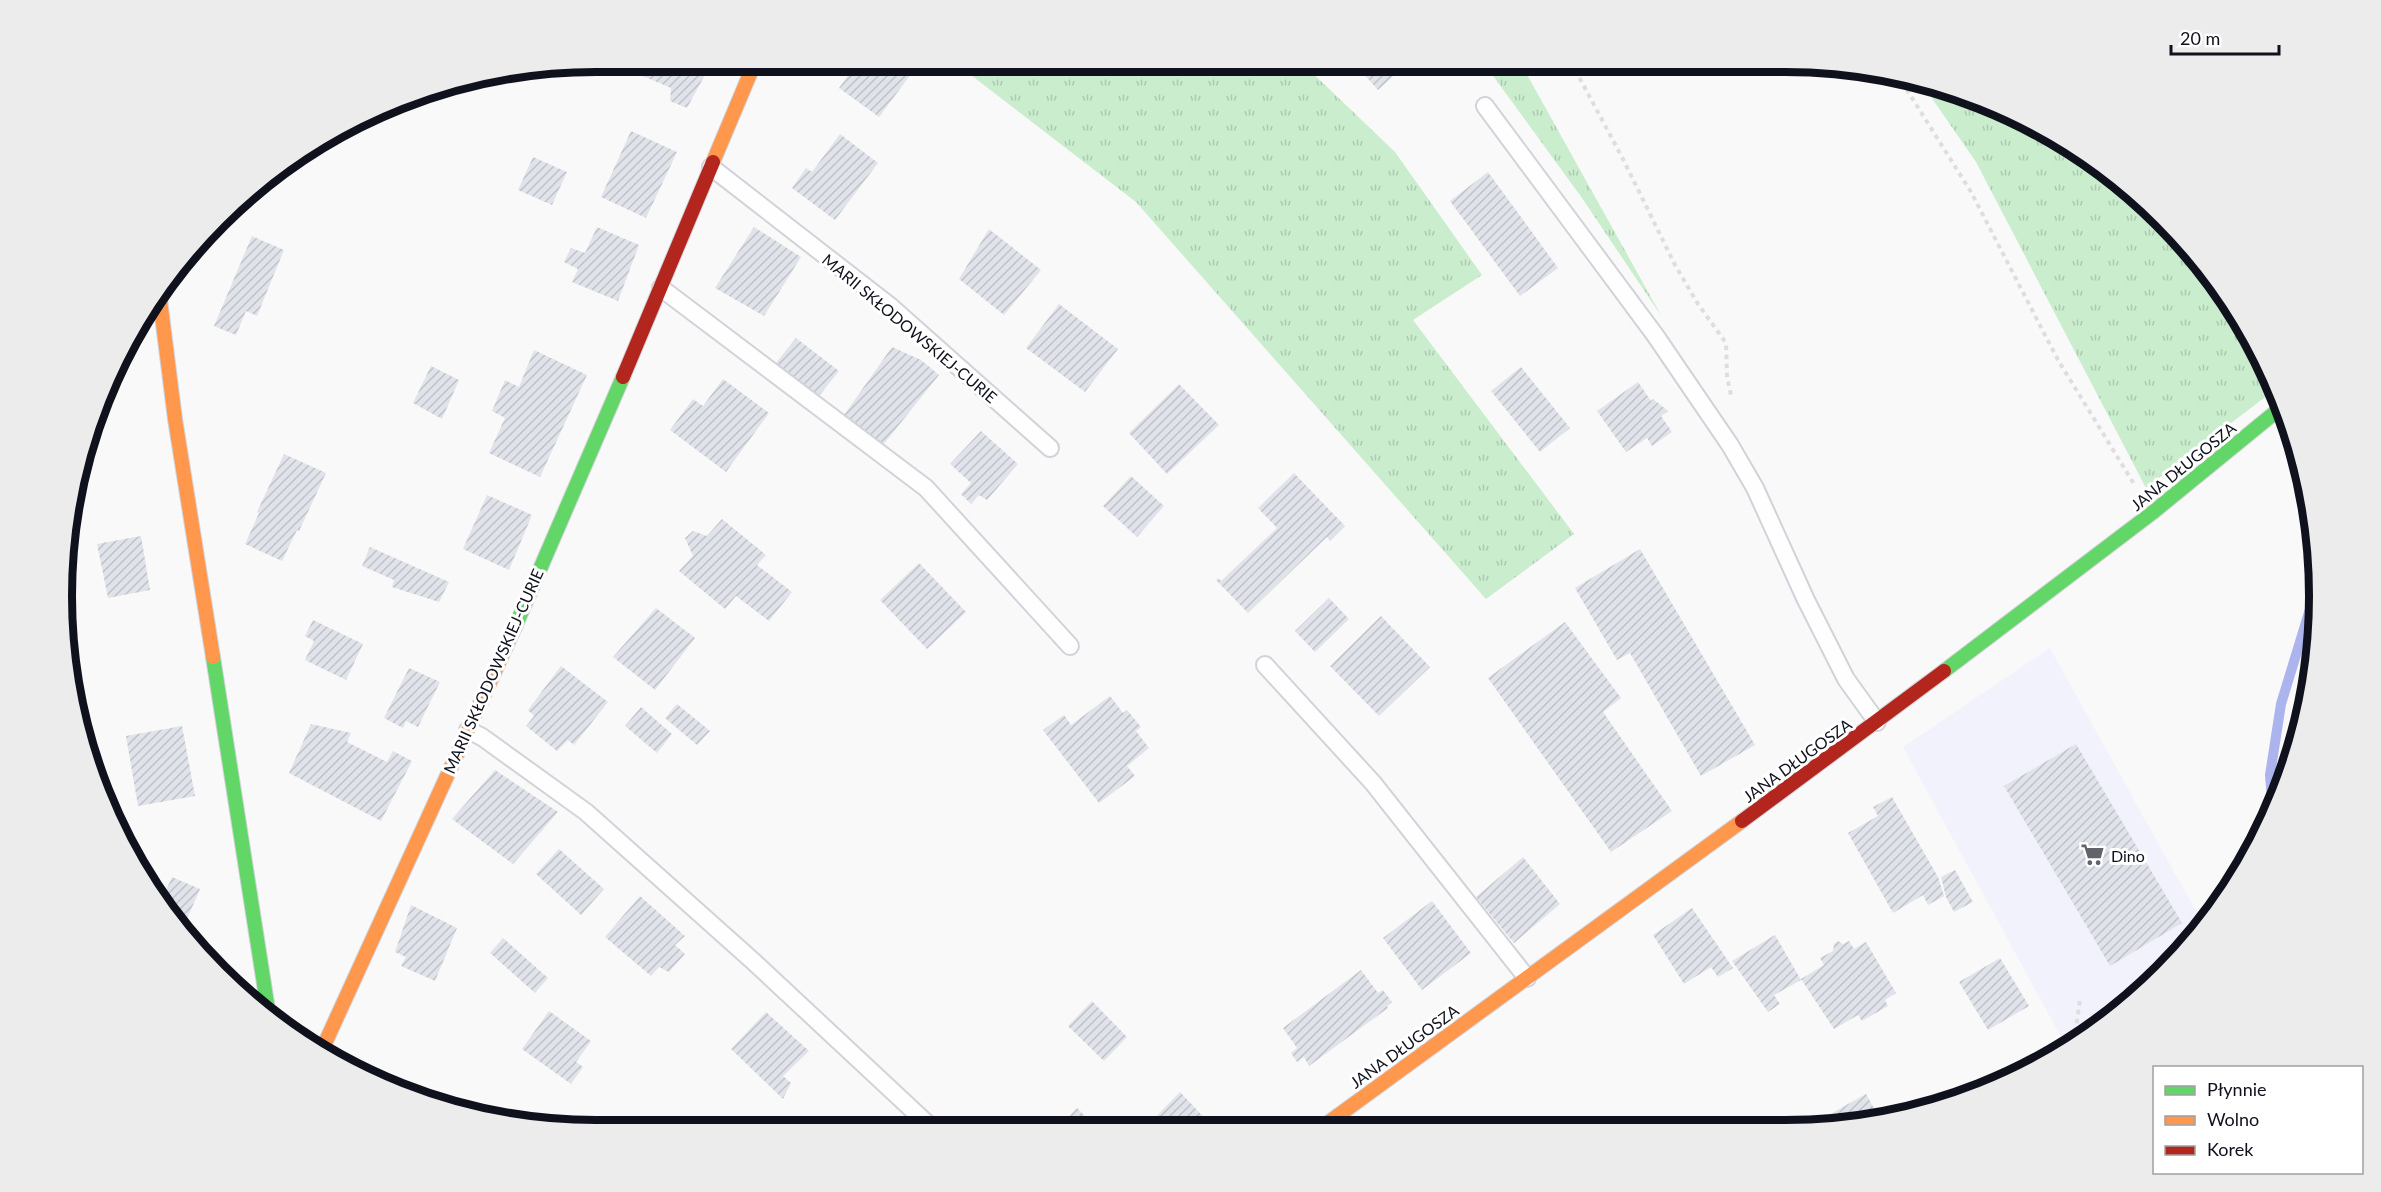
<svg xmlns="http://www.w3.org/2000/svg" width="2381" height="1192" font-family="Lato,sans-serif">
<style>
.built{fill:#f1f2fc}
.grass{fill:url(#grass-tufts)}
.garden{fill:url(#garden-furrows)}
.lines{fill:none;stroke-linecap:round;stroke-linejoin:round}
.stream{stroke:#acb4ee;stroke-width:10}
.building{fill:url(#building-hatch)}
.lane-casing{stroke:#d2d3da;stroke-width:20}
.fast-casing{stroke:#d2d3da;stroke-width:16}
.slow-casing{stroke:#d2d3da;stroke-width:16}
.jam-casing{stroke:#d2d3da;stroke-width:16}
.path{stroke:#dedede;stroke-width:4;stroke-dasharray:4.5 4.5;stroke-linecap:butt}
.lane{stroke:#fefefe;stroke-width:16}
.fast{stroke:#63d668;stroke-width:14}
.slow{stroke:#ff974d;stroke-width:14}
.jam{stroke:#b3261e;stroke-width:14}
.labels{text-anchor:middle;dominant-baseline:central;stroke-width:6;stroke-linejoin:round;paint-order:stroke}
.street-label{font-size:16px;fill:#0f111d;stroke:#fff}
.poi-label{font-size:16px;fill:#0f111d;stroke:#fff;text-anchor:start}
.rim{fill:none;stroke:#0f111d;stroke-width:8}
</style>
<defs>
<pattern id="grass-tufts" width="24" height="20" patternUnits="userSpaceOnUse" patternTransform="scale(1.5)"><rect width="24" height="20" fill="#caedce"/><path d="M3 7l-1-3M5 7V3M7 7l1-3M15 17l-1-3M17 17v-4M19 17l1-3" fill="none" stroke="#accab0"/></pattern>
<pattern id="garden-furrows" width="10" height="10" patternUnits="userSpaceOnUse" patternTransform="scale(1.5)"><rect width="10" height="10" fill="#caedce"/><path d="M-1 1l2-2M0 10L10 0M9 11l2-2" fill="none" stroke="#accab0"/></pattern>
<pattern id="building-hatch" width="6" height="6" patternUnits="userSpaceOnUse" patternTransform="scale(1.5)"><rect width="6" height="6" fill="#e1e3ea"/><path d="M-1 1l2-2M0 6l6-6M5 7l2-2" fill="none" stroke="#c0c2c8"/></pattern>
</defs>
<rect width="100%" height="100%" fill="#f9f9f9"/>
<path class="built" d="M 2050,648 L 2204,926 L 2111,1020 L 2066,1046 L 1903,747 Z"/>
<g class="grass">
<path d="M 954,62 L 1301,62 L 1395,152 L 1482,275 L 1413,320 L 1574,534 L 1486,599 L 1136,202 Z"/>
<path d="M 1483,62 L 1520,62 L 1662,317 L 1582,198 Z"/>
<path d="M 1920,81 L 1990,102 L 2082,152 L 2163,218 L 2230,299 L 2277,388 L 2146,488 L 1976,162 Z"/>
</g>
<path class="garden" d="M 119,361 L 121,385 L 71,504 L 72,491 L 102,391 Z"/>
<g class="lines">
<path class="stream" d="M 2273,810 L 2270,775 L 2281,704 L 2318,583"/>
</g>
<g class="building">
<path d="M 649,62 L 712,62 L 687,108 L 670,101 L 671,88 L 643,76 Z"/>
<path d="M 858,62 L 920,62 L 879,117 L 839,88 Z"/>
<path d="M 1353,62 L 1409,62 L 1378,90 Z"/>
<path d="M 631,131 L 677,152 L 646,218 L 601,197 Z"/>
<path d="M 840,134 L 878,163 L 835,220 L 792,188 L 806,168 L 812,172 Z"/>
<path d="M 533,157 L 567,172 L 552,205 L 518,190 Z"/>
<path d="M 1488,172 L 1558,268 L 1520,296 L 1450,201 Z"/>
<path d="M 263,180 L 251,208 L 241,204 Z"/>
<path d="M 597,227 L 639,245 L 618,301 L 572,282 L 578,269 L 564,262 L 571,248 L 585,253 Z"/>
<path d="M 754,227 L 801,257 L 764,316 L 715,288 Z"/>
<path d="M 989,229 L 1041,270 L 1004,315 L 959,279 Z"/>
<path d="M 252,236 L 284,250 L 257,316 L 246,311 L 236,335 L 214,326 Z"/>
<path d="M 1059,304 L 1118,349 L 1085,392 L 1026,348 Z"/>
<path d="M 796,338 L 839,371 L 819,396 L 776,363 Z"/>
<path d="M 892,347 L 921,360 L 939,375 L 883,445 L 844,415 Z"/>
<path d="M 534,350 L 587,375 L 540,477 L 489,453 L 505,418 L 492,411 L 505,380 L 519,387 Z"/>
<path d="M 431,366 L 459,380 L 442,419 L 413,403 Z"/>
<path d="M 1521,367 L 1570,428 L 1540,452 L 1491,391 Z"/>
<path d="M 723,379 L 769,413 L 726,472 L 670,430 L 693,399 L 703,406 Z"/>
<path d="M 1638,382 L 1651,401 L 1653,399 L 1668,411 L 1661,416 L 1672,432 L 1652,446 L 1647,438 L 1626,452 L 1597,411 Z"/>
<path d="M 1179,384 L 1219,425 L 1167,474 L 1129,433 Z"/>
<path d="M 99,403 L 109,407 L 76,483 L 75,482 Z"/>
<path d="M 981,431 L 1018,464 L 987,500 L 979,495 L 971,504 L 961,494 L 971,483 L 950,464 Z"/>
<path d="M 284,454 L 326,473 L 299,531 L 297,530 L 282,561 L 245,544 L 259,513 L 257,512 Z"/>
<path d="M 1294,473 L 1345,526 L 1330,541 L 1327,537 L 1248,613 L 1216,580 L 1218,578 L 1221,581 L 1277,528 L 1258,508 Z"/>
<path d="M 1131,476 L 1164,506 L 1137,537 L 1103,506 Z"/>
<path d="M 487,495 L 532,515 L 509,570 L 463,549 Z"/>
<path d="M 722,519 L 766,555 L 757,565 L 792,592 L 769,621 L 736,596 L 725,609 L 679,571 L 693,556 L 685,538 L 693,531 L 707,536 Z"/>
<path d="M 141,536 L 150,590 L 108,598 L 97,544 Z"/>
<path d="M 370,547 L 449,582 L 439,602 L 392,587 L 394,580 L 362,566 Z"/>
<path d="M 1640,549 L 1755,745 L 1701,776 L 1630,653 L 1617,660 L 1575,588 Z"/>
<path d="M 919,563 L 966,612 L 927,649 L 880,600 Z"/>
<path d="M 1329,598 L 1349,619 L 1315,652 L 1295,631 Z"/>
<path d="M 656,608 L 695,638 L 655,690 L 613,657 Z"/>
<path d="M 1381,616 L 1430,667 L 1379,716 L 1330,666 Z"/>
<path d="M 313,620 L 363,644 L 346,680 L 305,660 L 314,641 L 305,636 Z"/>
<path d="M 1565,622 L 1621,698 L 1603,712 L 1672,811 L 1611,852 L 1488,678 Z"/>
<path d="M 561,666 L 608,702 L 574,745 L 568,740 L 557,751 L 526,726 L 534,716 L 528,710 Z"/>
<path d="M 409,668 L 440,682 L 418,727 L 406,721 L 403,728 L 384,718 Z"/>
<path d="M 1110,696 L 1123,713 L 1127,710 L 1141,727 L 1136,731 L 1149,748 L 1127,766 L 1135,776 L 1099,803 L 1043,730 L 1064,715 L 1071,725 Z"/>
<path d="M 677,704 L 710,731 L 697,745 L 665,718 Z"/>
<path d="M 641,707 L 672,734 L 657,753 L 625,726 Z"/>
<path d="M 311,724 L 351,733 L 347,742 L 387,762 L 393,751 L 412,761 L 381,821 L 289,773 Z"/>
<path d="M 182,726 L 195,796 L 138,806 L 126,736 Z"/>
<path d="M 2076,744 L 2182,923 L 2110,966 L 2004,786 Z"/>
<path d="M 495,770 L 558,812 L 513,864 L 452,819 Z"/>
<path d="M 1892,797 L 1938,877 L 1944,896 L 1928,905 L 1923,895 L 1893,913 L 1848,833 L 1878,816 L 1873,807 Z"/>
<path d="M 559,849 L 604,889 L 581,915 L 536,874 Z"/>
<path d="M 1523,857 L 1560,904 L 1514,943 L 1476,897 Z"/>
<path d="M 1955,870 L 1973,902 L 1954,912 L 1946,897 L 1941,877 Z"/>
<path d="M 172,877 L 200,889 L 184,926 L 163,897 Z"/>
<path d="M 640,896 L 685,936 L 675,945 L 685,954 L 669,972 L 659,967 L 651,976 L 605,937 Z"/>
<path d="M 1432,901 L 1471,953 L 1422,990 L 1383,938 Z"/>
<path d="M 411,905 L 457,928 L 435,981 L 401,966 L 406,957 L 395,952 Z"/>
<path d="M 1692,908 L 1733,968 L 1718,977 L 1711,967 L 1684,984 L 1653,935 Z"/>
<path d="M 1775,935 L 1801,980 L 1774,995 L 1780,1004 L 1768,1012 L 1732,961 Z"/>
<path d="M 503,938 L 548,978 L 535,993 L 490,953 Z"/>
<path d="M 1838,941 L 1843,944 L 1849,941 L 1854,949 L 1866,942 L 1896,993 L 1885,1000 L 1888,1006 L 1862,1021 L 1858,1015 L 1834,1029 L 1801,979 L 1824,965 L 1820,958 L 1833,951 L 1834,944 Z"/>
<path d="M 2000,958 L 2029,1006 L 1988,1030 L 1959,982 Z"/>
<path d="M 1361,970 L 1378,993 L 1383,990 L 1392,1002 L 1387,1006 L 1388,1008 L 1309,1066 L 1304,1057 L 1297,1062 L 1291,1053 L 1297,1048 L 1283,1028 Z"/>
<path d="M 1092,1001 L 1127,1037 L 1104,1061 L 1068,1026 Z"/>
<path d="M 549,1011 L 591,1041 L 576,1062 L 583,1067 L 571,1084 L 522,1049 Z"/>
<path d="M 766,1012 L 809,1051 L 783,1076 L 791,1083 L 783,1099 L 731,1049 Z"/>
<path d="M 1180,1092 L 1214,1128 L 1145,1128 Z"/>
<path d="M 1866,1094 L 1880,1119 L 1855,1126 L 1827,1126 L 1823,1118 Z"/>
<path d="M 1077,1108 L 1098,1129 L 1056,1129 Z"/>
</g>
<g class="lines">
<defs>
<g id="lane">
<path d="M 1485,106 L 1655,335 L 1730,445 L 1755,488 L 1806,600 L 1846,679 L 1877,722"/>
<path d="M 711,167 L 890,306 L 1050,448"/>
<path d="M 661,288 L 926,488 L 1070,646"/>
<path d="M 1265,665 L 1373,783 L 1527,978"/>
<path d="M 468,730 L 482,737 L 586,812 L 754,962 L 933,1129"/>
</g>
<g id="fast">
<path d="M 515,627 L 623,377"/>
<path d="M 213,657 L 269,1016"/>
<path d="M 1944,671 L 2152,513 L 2283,406"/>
</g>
<g id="slow">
<path d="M 713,162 L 755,62"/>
<path d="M 159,292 L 175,419 L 213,657"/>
<path d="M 321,1052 L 515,627"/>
<path d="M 1321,1128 L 1742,821"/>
</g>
<g id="jam">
<path d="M 623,377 L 713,162"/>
<path d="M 1742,821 L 1944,671"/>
</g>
</defs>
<use href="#lane" class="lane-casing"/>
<use href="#fast" class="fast-casing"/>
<use href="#slow" class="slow-casing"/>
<use href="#jam" class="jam-casing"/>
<g class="path">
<path d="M 1571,62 L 1623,159 L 1675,265 L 1698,304 L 1726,343 L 1727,377 L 1731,395"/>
<path d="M 1897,74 L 1971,192 L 2058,360 L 2134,484"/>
<path d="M 2241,851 L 2245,860"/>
<path d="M 2074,1041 L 2080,1000"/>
<path d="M 1278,1128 L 1287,1121"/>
</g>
<use href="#lane" class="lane"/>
<use href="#fast" class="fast"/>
<use href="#slow" class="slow"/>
<use href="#jam" class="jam"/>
</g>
<defs>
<symbol id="supermarket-bare" viewBox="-9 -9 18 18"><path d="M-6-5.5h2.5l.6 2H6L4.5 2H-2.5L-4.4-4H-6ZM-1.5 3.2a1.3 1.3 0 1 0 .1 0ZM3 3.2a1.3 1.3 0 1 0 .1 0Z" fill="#61626a" stroke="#fff" stroke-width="2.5" paint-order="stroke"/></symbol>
</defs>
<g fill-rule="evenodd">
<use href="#supermarket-bare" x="2076" y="838" width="33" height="33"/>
</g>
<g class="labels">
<g class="street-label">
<text transform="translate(910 328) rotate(40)">MARII SKŁODOWSKIEJ-CURIE</text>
<text transform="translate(2183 466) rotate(-39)">JANA DŁUGOSZA</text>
<text transform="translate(493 671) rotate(-66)">MARII SKŁODOWSKIEJ-CURIE</text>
<text transform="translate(1797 760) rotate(-36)">JANA DŁUGOSZA</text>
<text transform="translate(1404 1046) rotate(-36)">JANA DŁUGOSZA</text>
</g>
<g class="poi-label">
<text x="2111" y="855">Dino</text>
</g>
</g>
<path d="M0 0H2381V1192H0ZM596 72H1785A524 524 0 0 1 2309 596V596A524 524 0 0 1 1785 1120H596A524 524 0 0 1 72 596V596A524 524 0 0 1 596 72Z" fill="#ececed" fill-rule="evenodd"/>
<path class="rim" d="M596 72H1785A524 524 0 0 1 2309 596V596A524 524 0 0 1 1785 1120H596A524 524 0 0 1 72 596V596A524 524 0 0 1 596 72Z"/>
<rect x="2153" y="1066" width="210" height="108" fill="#ffffff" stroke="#9fa0a5" stroke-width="1.5"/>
<rect x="2165" y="1086" width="30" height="9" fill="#63d668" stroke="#9fa0a5" stroke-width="1.5"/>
<text x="2207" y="1096" font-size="18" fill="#0f111d">Płynnie</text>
<rect x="2165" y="1116" width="30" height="9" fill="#ff974d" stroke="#9fa0a5" stroke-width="1.5"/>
<text x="2207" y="1126" font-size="18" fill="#0f111d">Wolno</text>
<rect x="2165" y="1146" width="30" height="9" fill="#b3261e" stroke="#9fa0a5" stroke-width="1.5"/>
<text x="2207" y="1156" font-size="18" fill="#0f111d">Korek</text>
<path d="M2171 45v9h108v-9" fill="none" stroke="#0f111d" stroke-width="3"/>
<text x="2180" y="45" font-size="18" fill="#0f111d" stroke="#ffffff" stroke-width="4.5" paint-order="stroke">20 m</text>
</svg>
